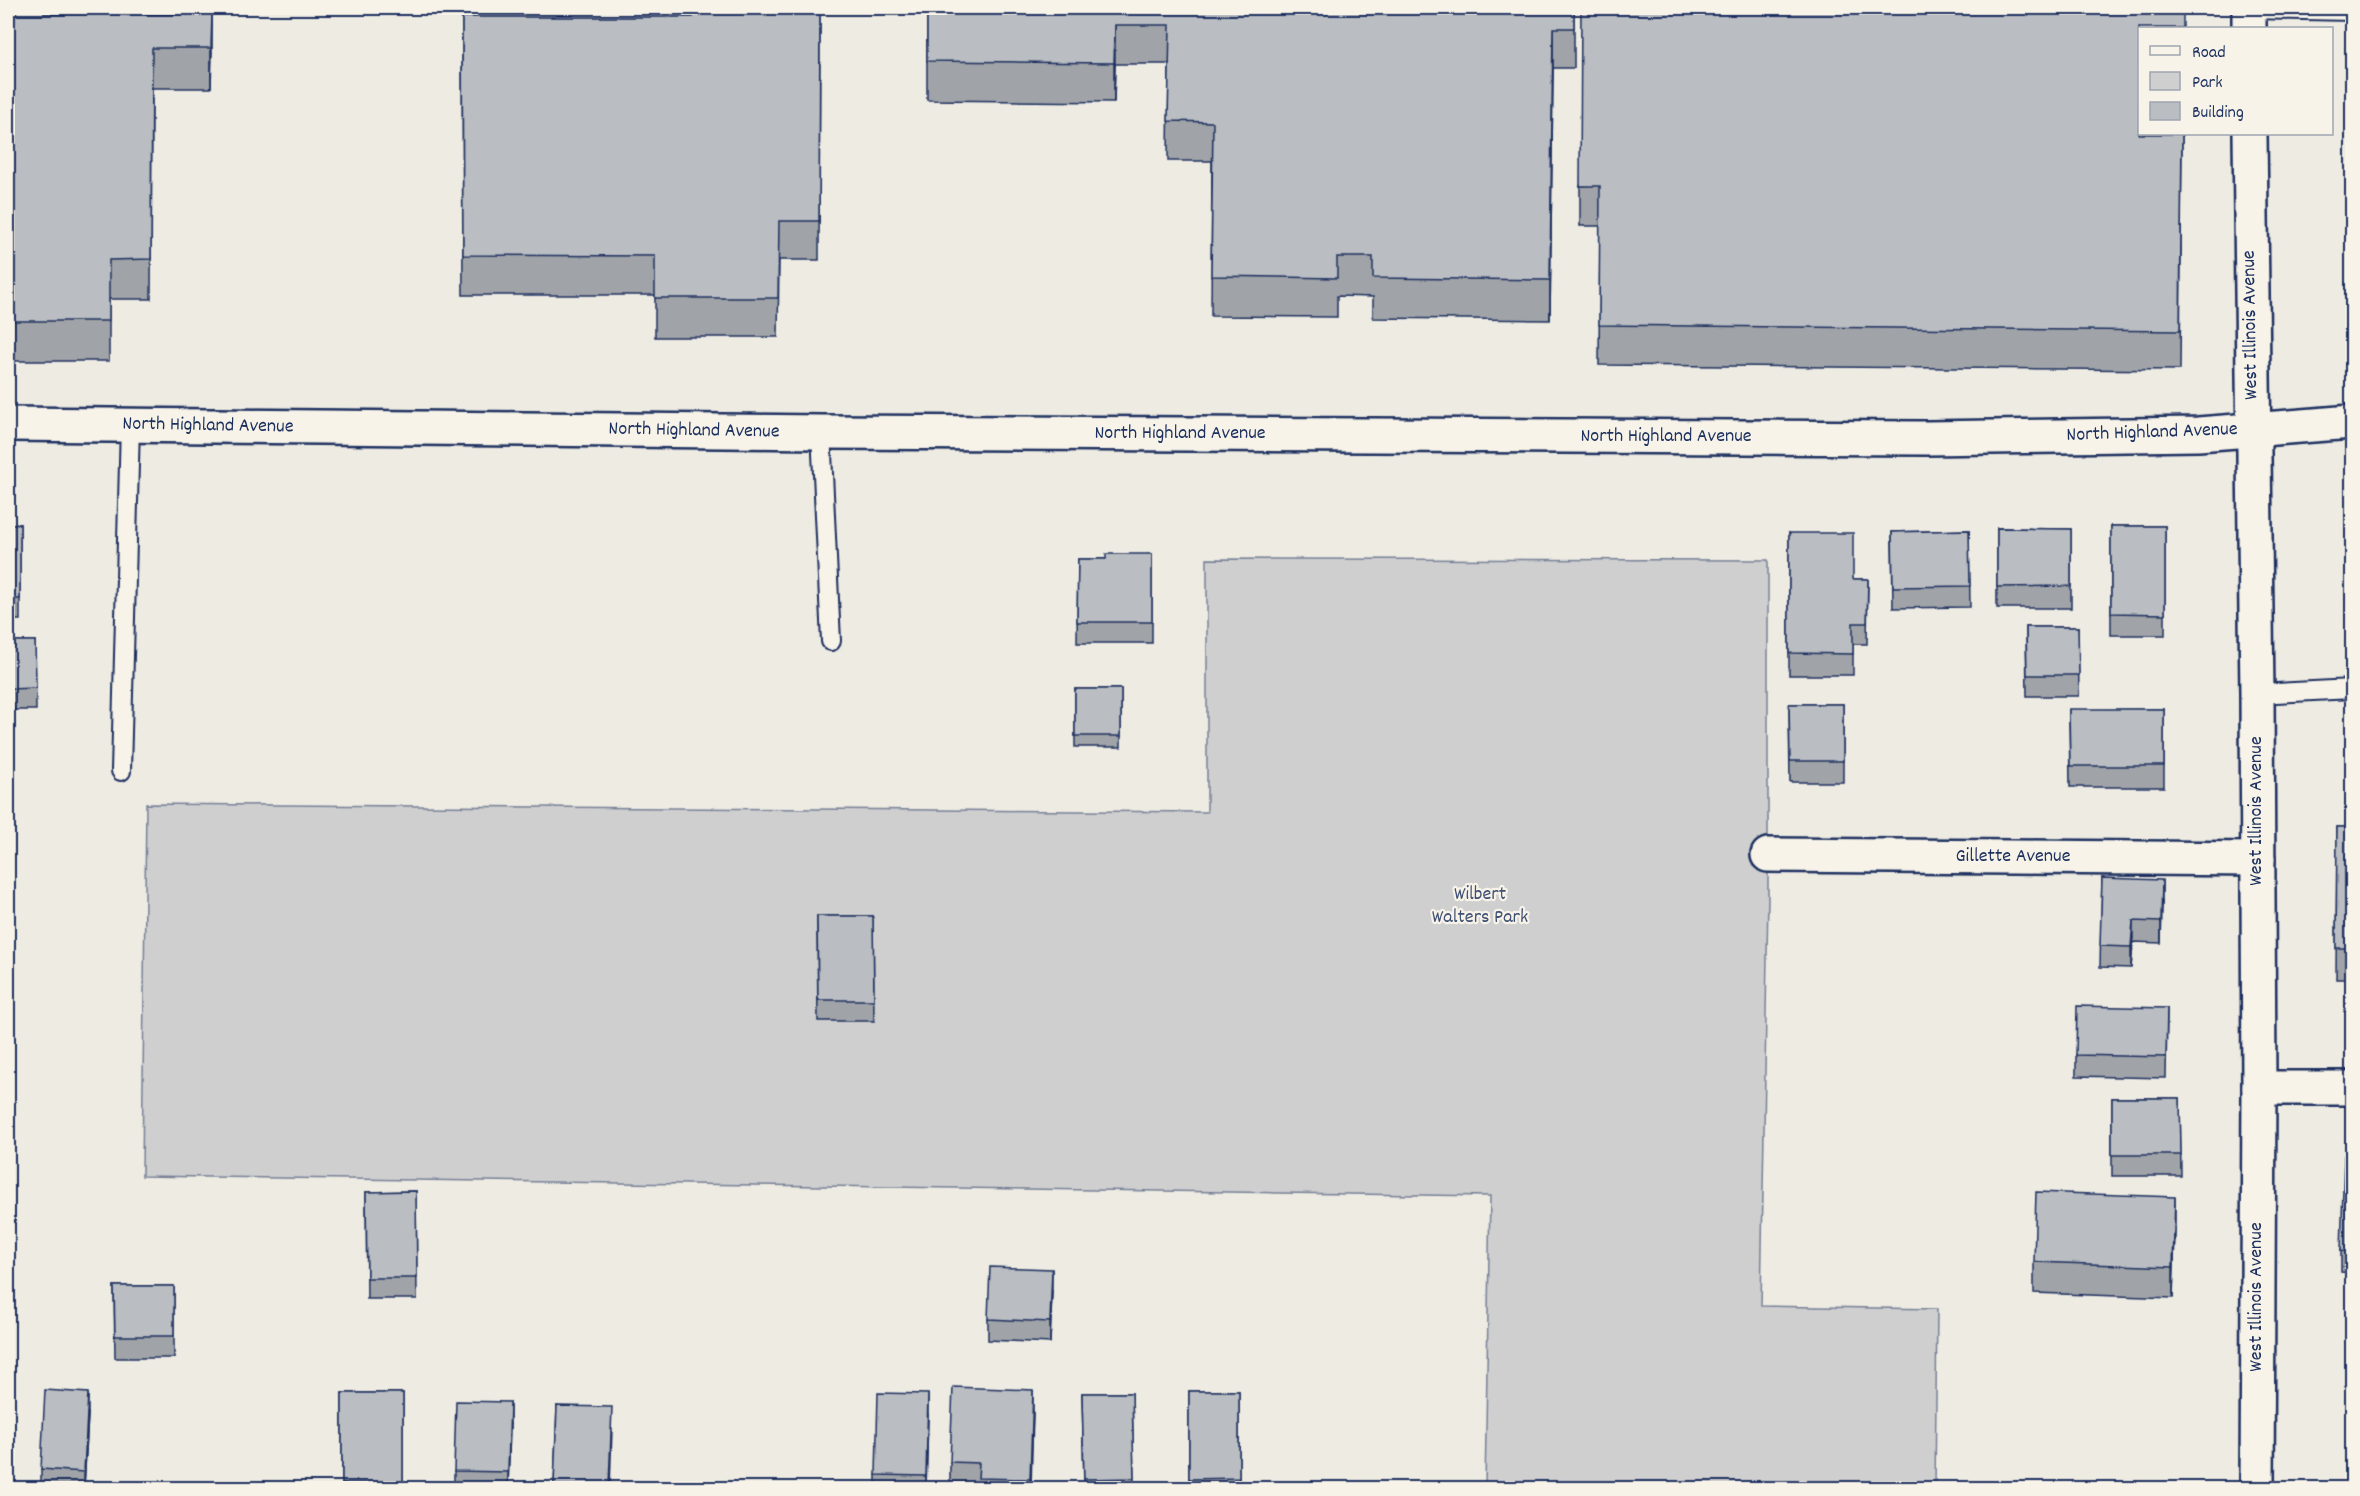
<svg xmlns="http://www.w3.org/2000/svg" width="2360" height="1496" font-family="Dekko,sans-serif">
<style>
.green{fill:#cfcfcf;stroke:#757f96;stroke-width:1.5}
.lines{fill:none;stroke-linecap:round;stroke-linejoin:round}
.lane-casing{stroke:#1b2f5e;stroke-width:22}
.street-casing{stroke:#1b2f5e;stroke-width:38}
.secondary-casing{stroke:#1b2f5e;stroke-width:38}
.lane{stroke:#f7f3e8;stroke-width:18}
.street{stroke:#f7f3e8;stroke-width:33}
.secondary{stroke:#f7f3e8;stroke-width:33}
.wall{fill:#a0a3a7;stroke:#1b2f5e;stroke-width:1.5}
.shaded-wall{fill:#828488;stroke:#1b2f5e;stroke-width:1.5}
.building{fill:#babdc2;stroke:#1b2f5e;stroke-width:1.5}
.labels{text-anchor:middle;dominant-baseline:central;stroke-width:4.5;stroke-linejoin:round;paint-order:stroke}
.street-label{font-size:20px;fill:#1b2f5e;stroke:#f7f3e8}
.park-label{font-size:20px;fill:#3f4f75;stroke:#f7f3e8}
</style>
<rect width="100%" height="100%" fill="#eeebe2"/>
<filter id="ink" filterUnits="userSpaceOnUse"><feTurbulence type="fractalNoise" baseFrequency=".0167" numOctaves="2"/><feDisplacementMap in="SourceGraphic" scale="12" xChannelSelector="R" yChannelSelector="G"/><feConvolveMatrix kernelMatrix="1 2 1 2 8 2 1 2 1" color-interpolation-filters="sRGB"/></filter>
<g filter="url(#ink)">
<path class="green" d="M 1207,559 L 1768,560 L 1768,897 L 1761,1306 L 1937,1309 L 1935,1488 L 1485,1488 L 1490,1196 L 142,1176 L 146,804 L 1207,812 Z"/>
<g class="lines">
<defs>
<g id="lane">
<path d="M 2249,9 L 2352,11"/>
<path d="M 821,432 L 831,641"/>
<path d="M 2257,694 L 2352,689"/>
<path d="M 121,771 L 130,425"/>
</g>
<g id="street">
<path d="M 1768,855 L 2258,859"/>
<path d="M 2259,1088 L 2352,1088"/>
</g>
<g id="secondary">
<path d="M 2249,8 L 2249,28"/>
<path d="M 2250,134 L 2257,694 L 2259,1088 L 2257,1488"/>
<path d="M 8,424 L 821,432 L 1927,438 L 2198,434 L 2352,422"/>
</g>
</defs>
<use href="#lane" class="lane-casing"/>
<use href="#street" class="street-casing"/>
<use href="#secondary" class="secondary-casing"/>
<use href="#lane" class="lane"/>
<use href="#street" class="street"/>
<use href="#secondary" class="secondary"/>
</g>
<g class="wall">
<path d="M 820,8 L 819,260 L 779,260 L 778,337 L 655,337 L 655,295 L 463,295 L 462,17 L 693,17 Z"/>
<path d="M 927,8 L 1574,8 L 1574,68 L 1553,68 L 1550,320 L 1373,318 L 1373,297 L 1337,296 L 1337,317 L 1211,316 L 1212,161 L 1168,161 L 1169,64 L 1115,64 L 1114,102 L 927,100 Z"/>
<path d="M 8,14 L 212,14 L 211,88 L 152,88 L 151,299 L 109,299 L 109,361 L 8,361 Z"/>
<path d="M 2182,134 L 2180,370 L 1599,365 L 1600,226 L 1580,226 L 1580,186 Z"/>
<rect x="8" y="524" width="12" height="96"/>
<rect x="2111" y="526" width="54" height="109"/>
<path d="M 1997,528 L 2071,529 L 2071,608 L 1997,608 Z"/>
<path d="M 1969,530 L 1970,607 L 1893,608 L 1892,532 Z"/>
<path d="M 1789,533 L 1853,579 L 1868,579 L 1867,644 L 1853,644 L 1853,675 L 1789,675 Z"/>
<path d="M 1152,554 L 1152,643 L 1077,643 L 1078,559 L 1106,559 Z"/>
<path d="M 2026,627 L 2078,627 L 2079,696 L 2027,696 Z"/>
<path d="M 8,641 L 35,641 L 36,710 L 8,710 Z"/>
<rect x="1075" y="689" width="46" height="58"/>
<path d="M 1789,704 L 1843,704 L 1843,782 L 1790,782 Z"/>
<path d="M 2164,709 L 2164,787 L 2070,787 L 2069,710 Z"/>
<path d="M 2337,827 L 2352,827 L 2352,979 L 2336,979 Z"/>
<path d="M 2102,878 L 2162,901 L 2161,943 L 2133,942 L 2131,968 L 2100,967 Z"/>
<path d="M 817,916 L 873,916 L 874,1021 L 818,1021 Z"/>
<path d="M 2167,1008 L 2166,1078 L 2076,1076 L 2076,1055 Z"/>
<path d="M 2112,1098 L 2180,1098 L 2181,1176 L 2112,1176 Z"/>
<path d="M 2352,1156 L 2352,1273 L 2341,1272 L 2341,1251 Z"/>
<path d="M 416,1191 L 417,1299 L 367,1299 L 366,1192 Z"/>
<path d="M 2175,1228 L 2173,1298 L 2034,1293 L 2034,1262 Z"/>
<path d="M 114,1286 L 174,1286 L 174,1358 L 115,1358 Z"/>
<path d="M 1052,1291 L 1050,1343 L 988,1340 L 988,1319 Z"/>
<rect x="1189" y="1391" width="50" height="97"/>
<rect x="342" y="1393" width="61" height="95"/>
<path d="M 1082,1393 L 1132,1393 L 1134,1488 L 1084,1488 Z"/>
<path d="M 557,1406 L 612,1429 L 610,1488 L 554,1488 Z"/>
<path d="M 1033,1411 L 1031,1488 L 978,1488 L 978,1484 L 950,1483 L 950,1462 Z"/>
<path d="M 88,1414 L 84,1488 L 41,1488 L 41,1469 Z"/>
<path d="M 928,1415 L 926,1488 L 876,1488 L 876,1475 Z"/>
<path d="M 510,1424 L 508,1488 L 454,1488 L 454,1471 Z"/>
</g>
<g class="shaded-wall">
<path d="M 212,14 L 212,54 L 211,88 L 211,48 Z"/>
<path d="M 1115,25 L 1115,64 L 1114,102 L 1114,63 Z"/>
<path d="M 1553,28 L 1553,68 L 1550,320 L 1550,280 Z"/>
<path d="M 2162,880 L 2162,901 L 2161,943 L 2161,922 Z"/>
<path d="M 2133,921 L 2133,942 L 2131,968 L 2131,947 Z"/>
<path d="M 2175,1197 L 2175,1228 L 2173,1298 L 2173,1267 Z"/>
<path d="M 1052,1269 L 1052,1291 L 1050,1343 L 1050,1322 Z"/>
<path d="M 1033,1390 L 1033,1411 L 1030,1488 Z"/>
<path d="M 88,1393 L 88,1414 L 84,1488 L 84,1472 Z"/>
<path d="M 928,1394 L 928,1415 L 926,1488 L 926,1476 Z"/>
<path d="M 510,1402 L 510,1424 L 508,1488 L 508,1472 Z"/>
</g>
<g class="building">
<path d="M 693,8 L 820,8 L 819,221 L 779,221 L 778,298 L 655,298 L 655,256 L 463,255 L 462,17 L 693,17 Z"/>
<path d="M 927,8 L 1574,8 L 1574,28 L 1553,28 L 1550,280 L 1373,278 L 1373,257 L 1337,257 L 1337,278 L 1211,276 L 1213,122 L 1168,121 L 1170,25 L 1115,25 L 1114,63 L 927,61 Z"/>
<path d="M 1581,8 L 2183,8 L 2183,28 L 2139,28 L 2139,134 L 2182,134 L 2180,331 L 1599,325 L 1600,186 L 1580,186 Z"/>
<path d="M 8,14 L 212,14 L 211,48 L 152,48 L 151,259 L 109,260 L 109,321 L 8,321 Z"/>
<rect x="8" y="524" width="12" height="75"/>
<path d="M 2111,526 L 2165,526 L 2165,614 L 2111,613 Z"/>
<path d="M 1997,528 L 2071,529 L 2071,586 L 1997,587 Z"/>
<path d="M 1969,530 L 1970,586 L 1893,587 L 1892,532 Z"/>
<path d="M 1789,533 L 1853,533 L 1853,579 L 1868,579 L 1867,623 L 1853,623 L 1853,654 L 1789,653 Z"/>
<path d="M 1106,554 L 1152,554 L 1152,622 L 1077,622 L 1078,559 L 1106,559 Z"/>
<path d="M 2026,627 L 2078,627 L 2079,675 L 2027,675 Z"/>
<path d="M 8,641 L 35,641 L 36,688 L 8,689 Z"/>
<rect x="1075" y="689" width="46" height="47"/>
<path d="M 1789,704 L 1843,704 L 1843,761 L 1790,761 Z"/>
<path d="M 2069,709 L 2164,709 L 2164,766 L 2070,766 Z"/>
<path d="M 2337,827 L 2352,827 L 2352,948 L 2336,948 Z"/>
<path d="M 2102,878 L 2162,880 L 2161,922 L 2133,921 L 2131,947 L 2100,946 Z"/>
<path d="M 817,916 L 873,916 L 874,1000 L 818,1000 Z"/>
<path d="M 2077,1006 L 2167,1008 L 2166,1057 L 2076,1055 Z"/>
<path d="M 2112,1098 L 2180,1098 L 2181,1155 L 2112,1155 Z"/>
<path d="M 2344,1156 L 2352,1156 L 2352,1252 L 2341,1251 Z"/>
<path d="M 416,1191 L 417,1278 L 367,1278 L 366,1192 Z"/>
<path d="M 2036,1192 L 2175,1197 L 2173,1267 L 2034,1262 Z"/>
<path d="M 990,1267 L 1052,1269 L 1050,1322 L 988,1319 Z"/>
<path d="M 114,1286 L 174,1286 L 174,1336 L 115,1336 Z"/>
<path d="M 953,1387 L 1033,1390 L 1030,1479 L 978,1478 L 979,1463 L 950,1462 Z"/>
<path d="M 45,1390 L 88,1393 L 84,1472 L 41,1469 Z"/>
<path d="M 1189,1391 L 1239,1391 L 1239,1478 L 1189,1479 Z"/>
<rect x="342" y="1393" width="61" height="90"/>
<path d="M 878,1393 L 928,1394 L 926,1476 L 876,1475 Z"/>
<path d="M 1082,1393 L 1132,1393 L 1134,1478 L 1084,1479 Z"/>
<path d="M 456,1401 L 510,1402 L 508,1472 L 454,1471 Z"/>
<path d="M 557,1406 L 612,1407 L 609,1486 L 554,1485 Z"/>
</g>
</g>
<g class="labels">
<g class="street-label">
<text transform="translate(2251 325) rotate(-91)">West Illinois Avenue</text>
<text transform="translate(208 426) rotate(1)">North Highland Avenue</text>
<text transform="translate(694 431) rotate(1)">North Highland Avenue</text>
<text transform="translate(2152 433) rotate(-2)">North Highland Avenue</text>
<text x="1180" y="434">North Highland Avenue</text>
<text x="1666" y="437">North Highland Avenue</text>
<text transform="translate(2257 811) rotate(-90)">West Illinois Avenue</text>
<text x="2013" y="857">Gillette Avenue</text>
<text transform="translate(2257 1297) rotate(-90)">West Illinois Avenue</text>
</g>
<g class="park-label">
<text x="1480" y="895">Wilbert<tspan x="1480" dy="23">Walters Park</tspan></text>
</g>
</g>
<rect width="2360" height="1496" fill="none" stroke="#f7f3e8" stroke-width="30"/>
<rect x="15" y="15" width="2330" height="1466" fill="none" stroke="#1b2f5e" stroke-width="2" filter="url(#ink)"/>
<rect x="2138" y="27" width="195" height="108" fill="#f7f3e8" stroke="#9fa5b1" stroke-width="1.5"/>
<rect x="2150" y="46" width="30" height="9" fill="#f7f3e8" stroke="#9fa5b1" stroke-width="1.5"/>
<text x="2192" y="57" font-size="18" fill="#1b2f5e">Road</text>
<rect x="2150" y="72" width="30" height="18" fill="#cfcfcf" stroke="#9fa5b1" stroke-width="1.5"/>
<text x="2192" y="87" font-size="18" fill="#1b2f5e">Park</text>
<rect x="2150" y="102" width="30" height="18" fill="#babdc2" stroke="#9fa5b1" stroke-width="1.5"/>
<text x="2192" y="117" font-size="18" fill="#1b2f5e">Building</text>
</svg>
